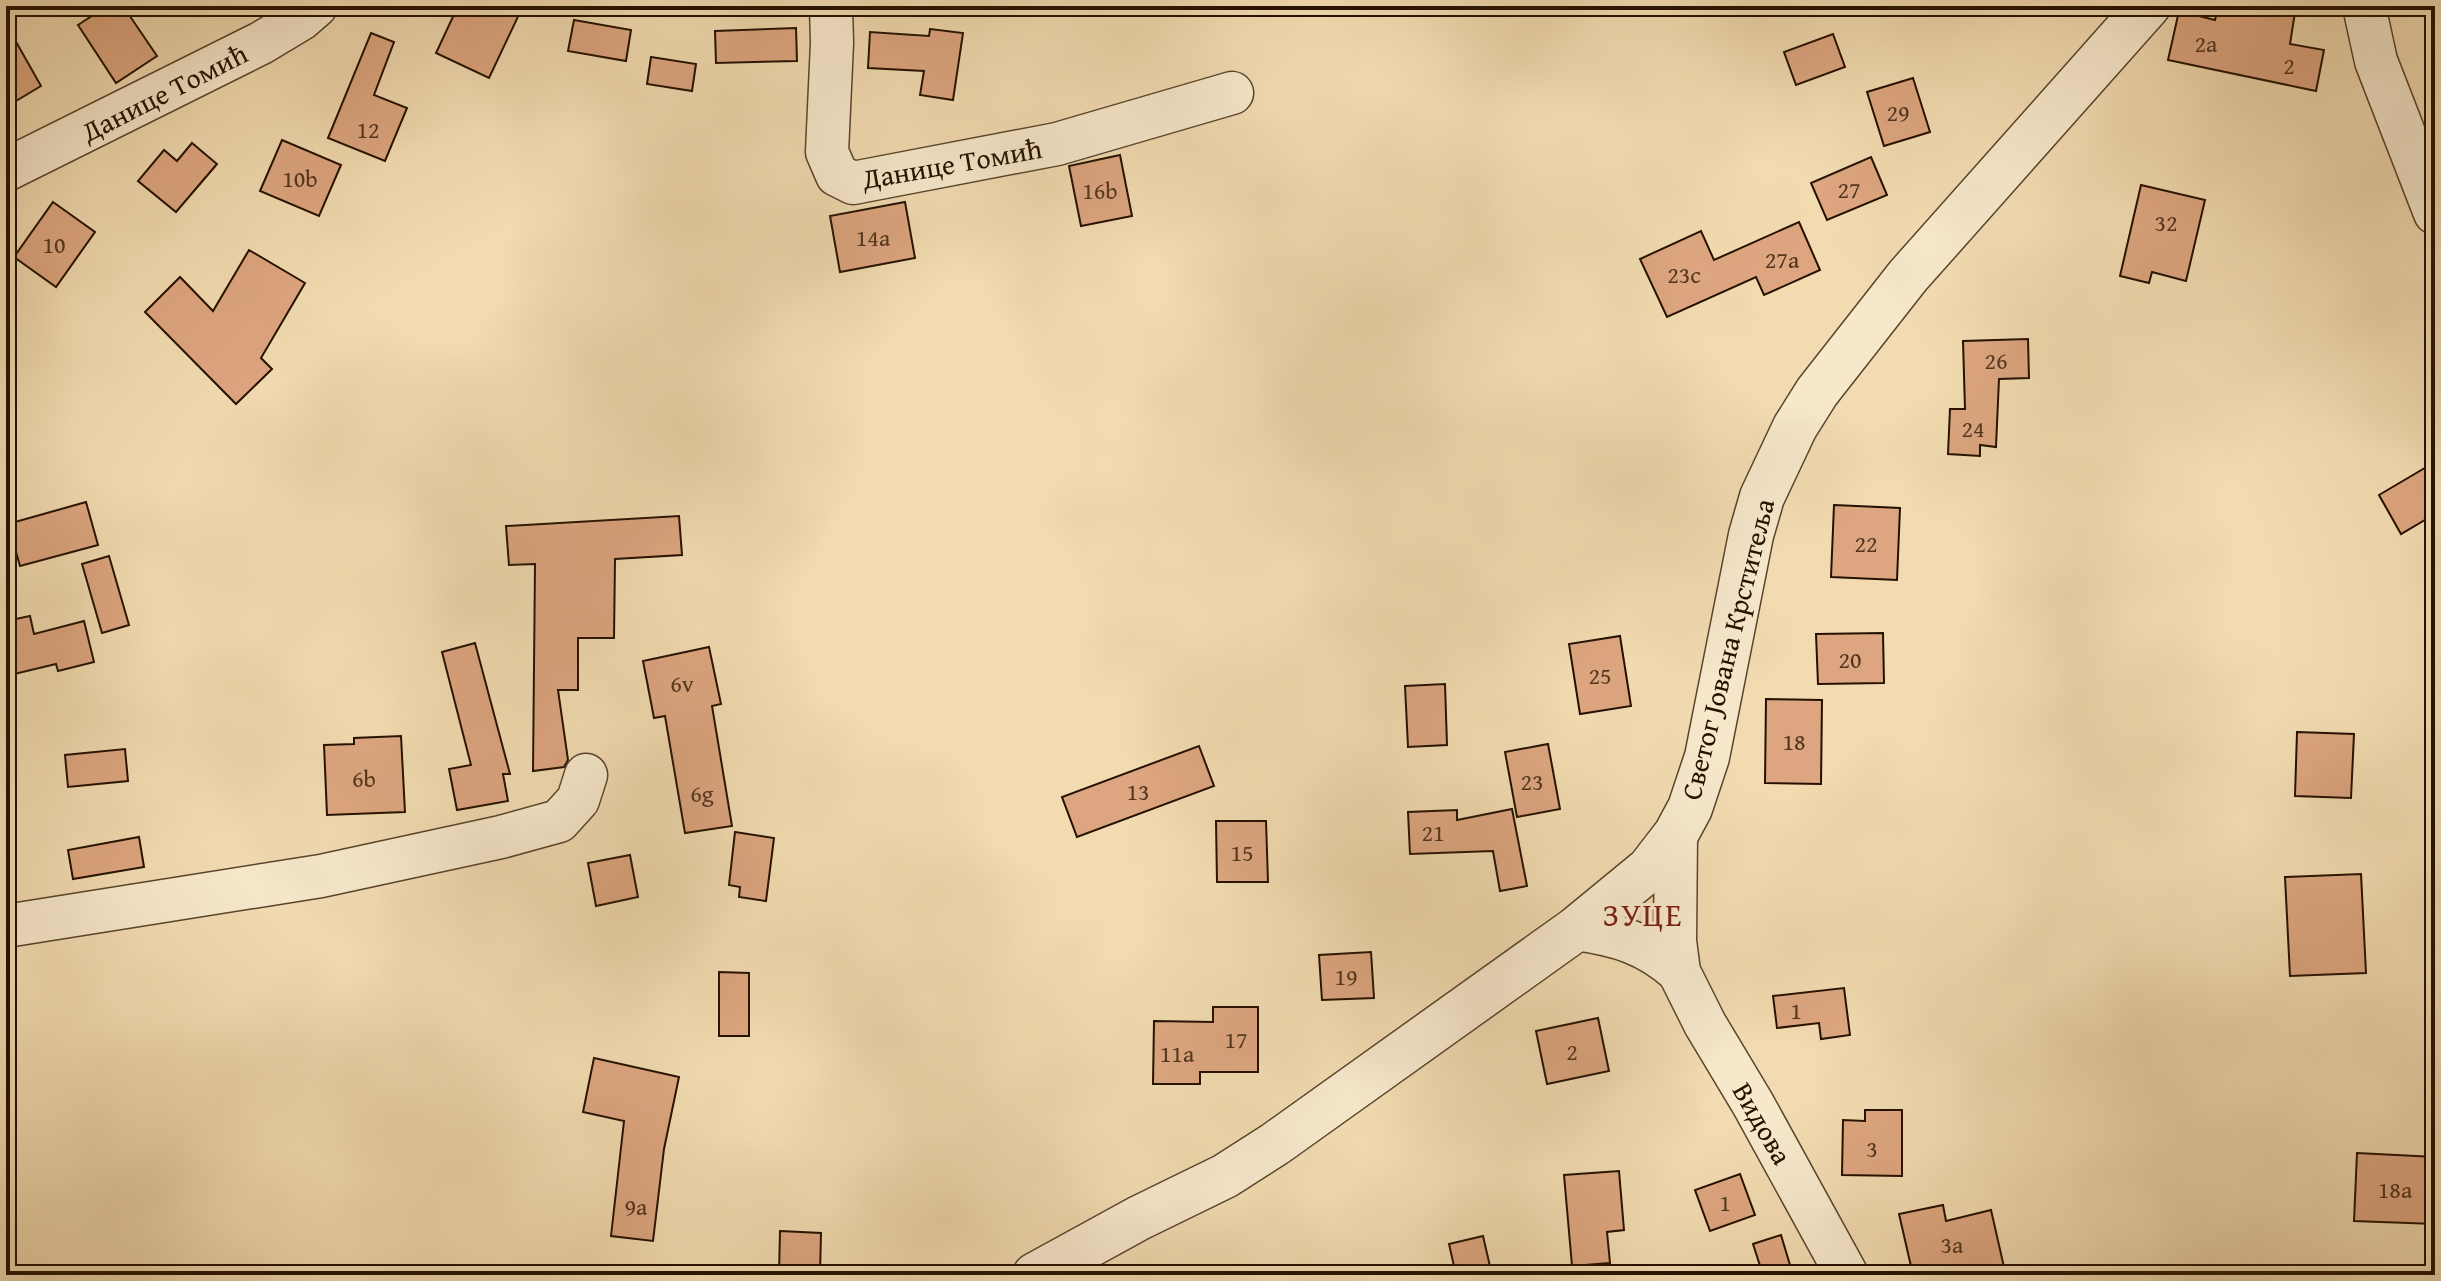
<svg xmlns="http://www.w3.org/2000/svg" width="2441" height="1281" font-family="'Gentium Book Plus',serif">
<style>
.building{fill:#dda680;stroke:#241100;stroke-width:2}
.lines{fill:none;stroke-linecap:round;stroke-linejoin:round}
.minor-casing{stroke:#58442c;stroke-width:45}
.tertiary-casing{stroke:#58442c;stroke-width:47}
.minor{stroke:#f7e8cc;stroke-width:42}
.tertiary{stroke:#f7e8cc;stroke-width:44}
.labels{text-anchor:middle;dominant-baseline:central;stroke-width:6;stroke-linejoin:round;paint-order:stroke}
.number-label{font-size:24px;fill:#523620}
.street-label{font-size:28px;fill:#241100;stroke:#f7e8cc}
.quarter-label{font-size:32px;letter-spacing:2px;fill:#7a1f14;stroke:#f7e8cc}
</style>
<rect width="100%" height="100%" fill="#f2dbb1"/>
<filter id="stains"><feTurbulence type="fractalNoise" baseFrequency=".0025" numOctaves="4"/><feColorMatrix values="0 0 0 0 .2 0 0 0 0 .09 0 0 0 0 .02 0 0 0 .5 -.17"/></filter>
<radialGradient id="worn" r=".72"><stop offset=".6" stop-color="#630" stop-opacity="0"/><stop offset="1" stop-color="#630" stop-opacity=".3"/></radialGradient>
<g class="building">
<path d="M 107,6 L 123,6 L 157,56 L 116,83 L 78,25 Z"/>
<path d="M 458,6 L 523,6 L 489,78 L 436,53 Z"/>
<path d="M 2218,6 L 2296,6 L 2290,44 L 2324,50 L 2316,91 L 2168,60 L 2179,11 L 2215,20 Z"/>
<path d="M 574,20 L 631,30 L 626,61 L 568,51 Z"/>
<path d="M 6,24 L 41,86 L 6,107 Z"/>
<path d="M 796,28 L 797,61 L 716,63 L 715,31 Z"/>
<path d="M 930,29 L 963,33 L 953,100 L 920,95 L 924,71 L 868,68 L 870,32 L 929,36 Z"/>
<path d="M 371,33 L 394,42 L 374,95 L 407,108 L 385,161 L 328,138 Z"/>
<path d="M 1833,34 L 1845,67 L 1796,85 L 1784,52 Z"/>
<path d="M 651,57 L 696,64 L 692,91 L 647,84 Z"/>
<path d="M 1913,78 L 1930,132 L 1884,146 L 1867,92 Z"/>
<path d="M 282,140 L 341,165 L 319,216 L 260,191 Z"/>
<path d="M 192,143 L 217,164 L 176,212 L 138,181 L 164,150 L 177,161 Z"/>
<path d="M 1120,155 L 1132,216 L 1081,226 L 1069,166 Z"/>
<path d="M 1871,157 L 1887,195 L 1827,220 L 1811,183 Z"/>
<path d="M 2141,185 L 2205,200 L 2186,281 L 2152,272 L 2149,283 L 2120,276 Z"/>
<path d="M 53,202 L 95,232 L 56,287 L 14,257 Z"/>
<path d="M 905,202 L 915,258 L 840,272 L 830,216 Z"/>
<path d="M 1799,222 L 1820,270 L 1764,295 L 1756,277 L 1667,317 L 1640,259 L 1701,231 L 1714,260 Z"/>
<path d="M 249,250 L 305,283 L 261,358 L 272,369 L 236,404 L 145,312 L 180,277 L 213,311 Z"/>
<path d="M 2028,339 L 2029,378 L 1999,379 L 1996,447 L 1980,445 L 1980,456 L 1948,454 L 1950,409 L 1965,409 L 1963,341 Z"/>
<path d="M 2435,462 L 2435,514 L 2401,534 L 2379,495 Z"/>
<path d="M 86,502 L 98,545 L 20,566 L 8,524 Z"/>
<path d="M 1834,505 L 1900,508 L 1897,580 L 1831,577 Z"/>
<path d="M 679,516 L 682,555 L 615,559 L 614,638 L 578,638 L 578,690 L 558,690 L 568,760 L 564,767 L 533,771 L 535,564 L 509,565 L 506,526 Z"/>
<path d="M 109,556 L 129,625 L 102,633 L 82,564 Z"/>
<path d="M 30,616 L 34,634 L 84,621 L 94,662 L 58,671 L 56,664 L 6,676 L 6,621 Z"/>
<path d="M 1883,633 L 1884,683 L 1818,684 L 1816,634 Z"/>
<path d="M 1620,636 L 1631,706 L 1580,714 L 1569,644 Z"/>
<path d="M 475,643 L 510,774 L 503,774 L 508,801 L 457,810 L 449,769 L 471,765 L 442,652 Z"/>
<path d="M 709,647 L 721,704 L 712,706 L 732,826 L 685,833 L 665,716 L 654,718 L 643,661 Z"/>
<path d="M 1445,684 L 1447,745 L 1408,747 L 1405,686 Z"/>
<path d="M 1766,699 L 1822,700 L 1821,784 L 1765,783 Z"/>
<path d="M 2297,732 L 2354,734 L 2351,798 L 2295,796 Z"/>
<path d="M 401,736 L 405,812 L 327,815 L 324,745 L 354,744 L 354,738 Z"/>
<path d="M 1548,744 L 1560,809 L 1517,817 L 1505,752 Z"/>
<path d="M 1199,746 L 1214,786 L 1077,837 L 1062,797 Z"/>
<path d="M 125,749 L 128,781 L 68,787 L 65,755 Z"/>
<path d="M 1512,809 L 1527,886 L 1500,891 L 1493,851 L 1410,854 L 1408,812 L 1457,810 L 1457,820 Z"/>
<path d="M 1216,821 L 1266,821 L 1268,882 L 1217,882 Z"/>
<path d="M 735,832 L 774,838 L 766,901 L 739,897 L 740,887 L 729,885 Z"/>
<path d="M 139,837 L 144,867 L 73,879 L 68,850 Z"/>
<path d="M 630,855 L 638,897 L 596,906 L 588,863 Z"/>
<path d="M 2361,874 L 2366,973 L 2290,976 L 2285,877 Z"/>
<path d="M 1371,952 L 1374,998 L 1322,1000 L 1319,955 Z"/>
<path d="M 719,972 L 749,973 L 749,1036 L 719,1036 Z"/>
<path d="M 1844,988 L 1850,1035 L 1821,1039 L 1819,1023 L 1777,1028 L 1773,996 Z"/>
<path d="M 1213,1007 L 1258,1007 L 1258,1072 L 1200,1072 L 1200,1084 L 1153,1084 L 1154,1021 L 1213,1022 Z"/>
<path d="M 1598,1018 L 1609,1071 L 1547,1084 L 1536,1031 Z"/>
<path d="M 594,1058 L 679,1077 L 664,1149 L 653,1241 L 611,1236 L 624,1121 L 583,1112 Z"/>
<path d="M 1865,1110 L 1902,1110 L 1902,1176 L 1842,1175 L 1843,1120 L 1865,1121 Z"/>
<path d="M 2357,1153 L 2435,1157 L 2435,1224 L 2354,1221 Z"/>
<path d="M 1619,1171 L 1624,1230 L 1607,1232 L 1610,1263 L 1572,1266 L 1564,1175 Z"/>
<path d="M 1740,1174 L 1755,1215 L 1710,1231 L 1695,1190 Z"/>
<path d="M 1943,1205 L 1946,1221 L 1991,1210 L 2004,1267 L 1970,1275 L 1959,1275 L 1957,1267 L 1913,1275 L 1899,1214 Z"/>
<path d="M 780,1231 L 821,1233 L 820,1275 L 779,1275 Z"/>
<path d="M 1781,1235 L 1793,1275 L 1763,1275 L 1753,1244 Z"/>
<path d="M 1483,1236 L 1492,1275 L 1456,1275 L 1449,1244 Z"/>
</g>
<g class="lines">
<defs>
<g id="minor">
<path d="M 831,6 L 832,43 L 827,152 L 837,175 L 853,183 L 1057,144 L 1232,93"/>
<path d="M 2364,6 L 2376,61 L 2435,213"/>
<path d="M 6,170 L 261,43 L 301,19 L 316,6"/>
<path d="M 1676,834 L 1675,941 L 1679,972 L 1705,1024 L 1753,1104 L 1847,1275"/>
<path d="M 6,926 L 321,876 L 501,837 L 559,821 L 578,800 L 586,775"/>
<path d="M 1576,929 C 1617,935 1647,943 1679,972"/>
</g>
<path id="tertiary" d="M 1035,1275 L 1139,1218 L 1225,1176 L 1275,1144 L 1576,929 L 1649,869 L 1676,834 L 1690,808 L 1707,757 L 1751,535 L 1762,497 L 1795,427 L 1817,392 L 1908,276 L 2148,6"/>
</defs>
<use href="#minor" class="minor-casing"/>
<use href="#tertiary" class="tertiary-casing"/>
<use href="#minor" class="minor"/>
<use href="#tertiary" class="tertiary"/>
</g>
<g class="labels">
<g class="number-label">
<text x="2206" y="43">2a</text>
<text x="2289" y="65">2</text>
<text x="1898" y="112">29</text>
<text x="368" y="129">12</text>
<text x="300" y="178">10b</text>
<text x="1849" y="189">27</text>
<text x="1100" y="190">16b</text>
<text x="2166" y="222">32</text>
<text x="873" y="237">14a</text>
<text x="54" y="244">10</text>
<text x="1782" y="259">27a</text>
<text x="1684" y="274">23c</text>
<text x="1996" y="360">26</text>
<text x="1973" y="428">24</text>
<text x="1866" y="543">22</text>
<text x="1850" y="659">20</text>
<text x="1600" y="675">25</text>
<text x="682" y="683">6v</text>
<text x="1794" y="741">18</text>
<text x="364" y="778">6b</text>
<text x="1532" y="781">23</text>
<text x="1138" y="791">13</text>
<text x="702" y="793">6g</text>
<text x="1433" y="832">21</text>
<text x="1242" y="852">15</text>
<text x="1346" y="976">19</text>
<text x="1796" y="1010">1</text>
<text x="1236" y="1039">17</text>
<text x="1572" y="1051">2</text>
<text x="1177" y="1053">11a</text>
<text x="1872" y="1148">3</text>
<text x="2395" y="1189">18a</text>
<text x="1725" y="1202">1</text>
<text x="636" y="1206">9a</text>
<text x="1952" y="1244">3a</text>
</g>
<g class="street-label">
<text transform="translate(164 92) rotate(-27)">Данице Томић</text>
<text transform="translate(952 163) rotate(-10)">Данице Томић</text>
<text transform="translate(1727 649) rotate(-76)">Светог Јована Крститеља</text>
<text transform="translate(1763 1123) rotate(60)">Видова</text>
</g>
<g class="quarter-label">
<text x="1643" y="914">ЗУЦЕ</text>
</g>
</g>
<rect width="2441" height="1281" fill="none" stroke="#f2dbb1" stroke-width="32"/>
<rect x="8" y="8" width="2425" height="1265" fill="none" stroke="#241100" stroke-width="4"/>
<rect x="16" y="16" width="2409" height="1249" fill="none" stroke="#241100" stroke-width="2"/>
<rect width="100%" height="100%" filter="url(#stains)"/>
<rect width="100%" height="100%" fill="url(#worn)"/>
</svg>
